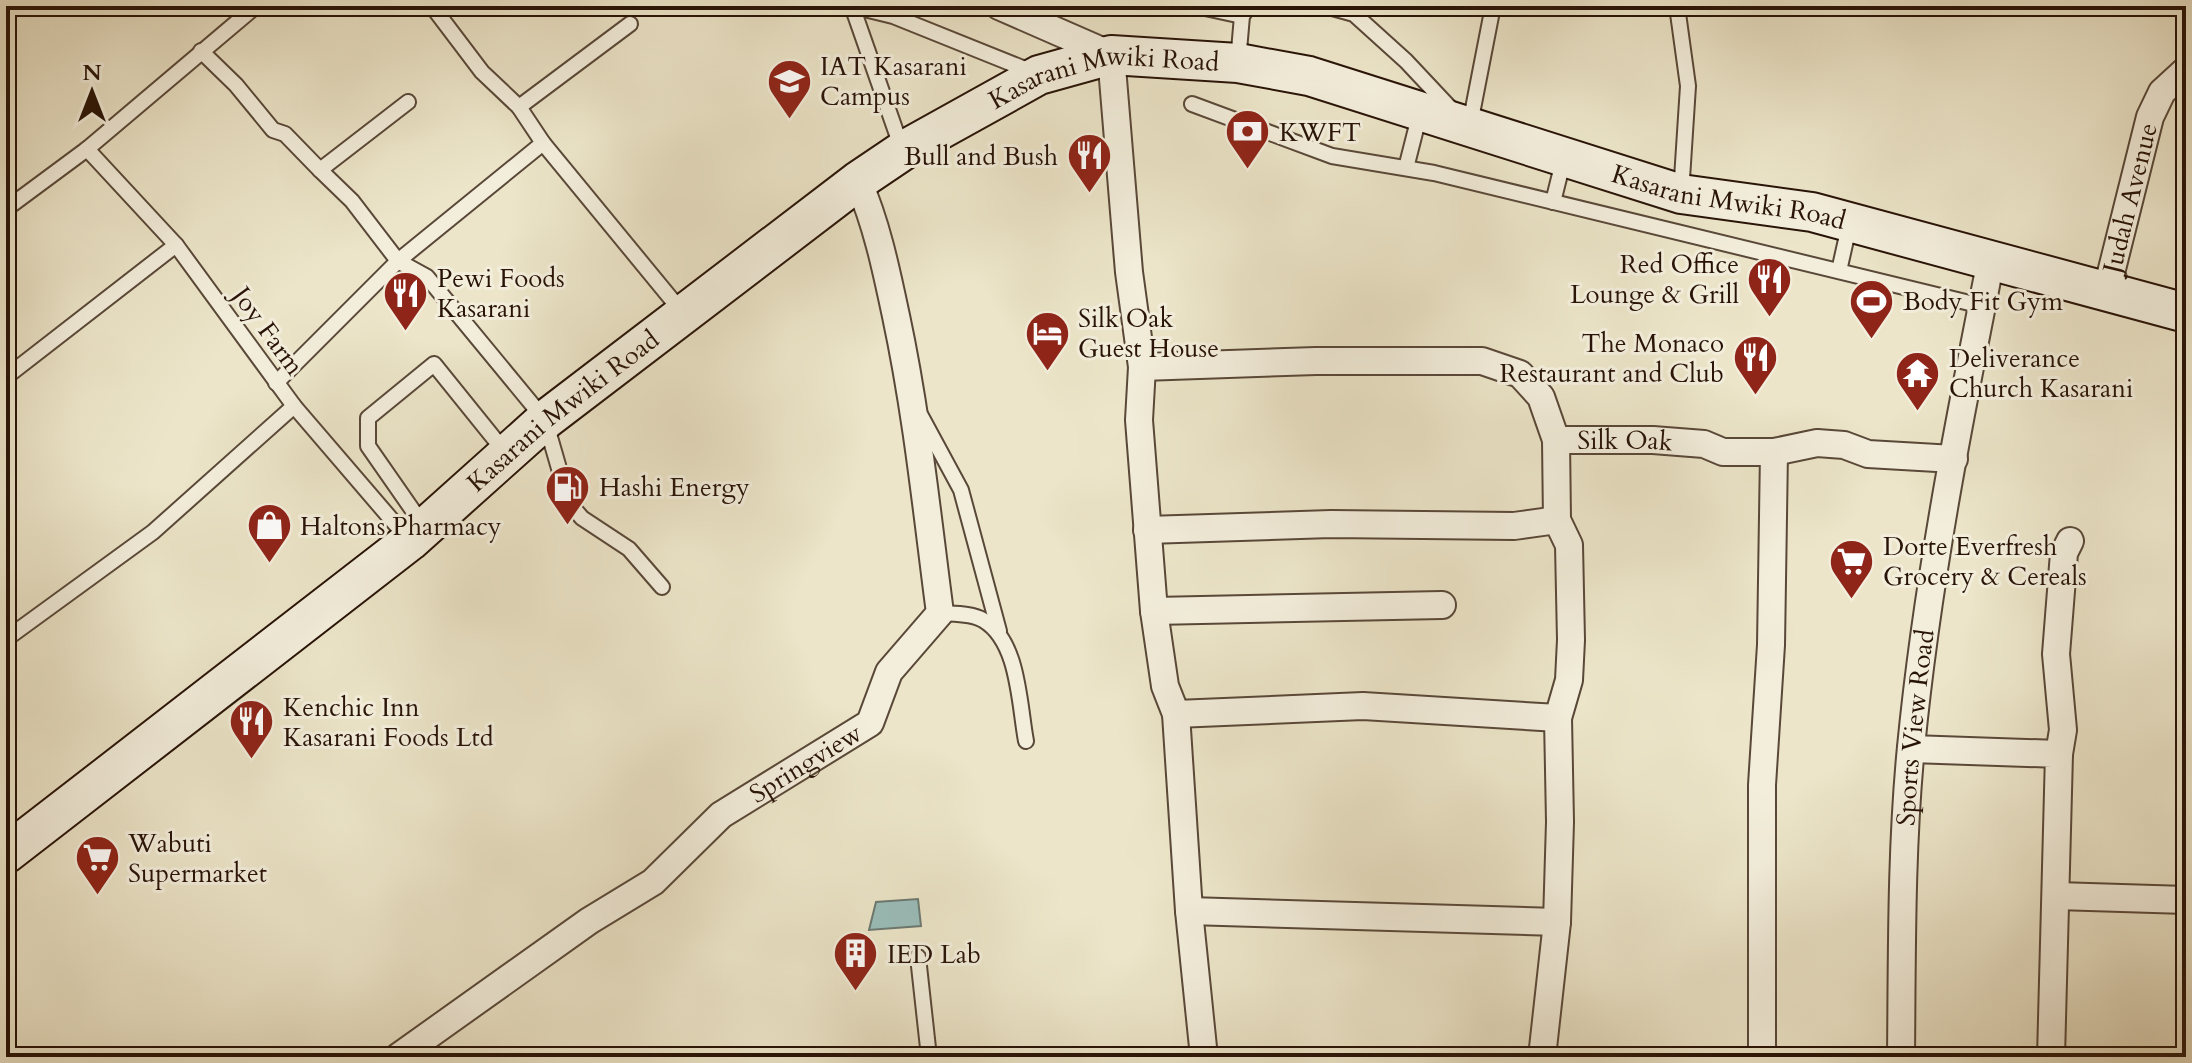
<svg xmlns="http://www.w3.org/2000/svg" width="2192" height="1063" font-family="Cardo,serif">
<style>
.water{fill:#9abebb;stroke:#6c7a73;stroke-width:2}
.lines{fill:none;stroke-linecap:round;stroke-linejoin:round}
.lane-casing{stroke:#594838;stroke-width:18}
.street-casing{stroke:#594838;stroke-width:30}
.secondary-casing{stroke:#281307;stroke-width:42}
.lane{stroke:#f3eedc;stroke-width:14}
.street{stroke:#f3eedc;stroke-width:26}
.secondary{stroke:#f3eedc;stroke-width:38}
.labels{text-anchor:middle;dominant-baseline:central;stroke-width:6;stroke-linejoin:round;paint-order:stroke}
.poi-label{font-size:26px;fill:#281307;stroke:#f3eedc;text-anchor:start}
.street-label{font-size:26px;fill:#281307;stroke:#f3eedc}
</style>
<rect width="100%" height="100%" fill="#ece5c9"/>
<filter id="stains"><feTurbulence type="fractalNoise" baseFrequency=".0025" numOctaves="4"/><feColorMatrix values="0 0 0 0 .2 0 0 0 0 .09 0 0 0 0 .02 0 0 0 .5 -.17"/></filter>
<radialGradient id="worn" r=".72"><stop offset=".6" stop-color="#630" stop-opacity="0"/><stop offset="1" stop-color="#630" stop-opacity=".3"/></radialGradient>
<path class="water" d="M 918,899 L 921,926 L 869,930 L 876,902 Z"/>
<g class="lines">
<defs>
<g id="lane">
<path d="M 432,6 L 482,72 L 519,107 L 543,143 L 682,312"/>
<path d="M 852,6 L 893,16 L 1035,73"/>
<path d="M 852,6 L 902,149"/>
<path d="M 1196,6 L 1242,16"/>
<path d="M 1325,6 L 1354,14 L 1406,61 L 1452,110"/>
<path d="M 1677,6 L 1688,86 L 1681,194"/>
<path d="M 201,51 L 236,85 L 273,130 L 285,134 L 320,170"/>
<path d="M 1238,62 L 1242,16 L 1249,6"/>
<path d="M 408,102 L 320,170 L 352,201 L 398,261 L 427,277 L 545,420 L 569,503 L 582,518 L 629,549 L 662,587"/>
<path d="M 1192,104 L 1332,156 L 1434,173 L 1982,306"/>
<path d="M 519,107 L 630,24"/>
<path d="M 1470,124 L 1493,6"/>
<path d="M 87,149 L 176,245 L 294,406 L 409,540"/>
<path d="M 1406,168 L 1420,113"/>
<path d="M 1553,202 L 1564,158"/>
<path d="M 6,209 L 87,149 L 256,6"/>
<path d="M 1839,271 L 1850,222"/>
<path d="M 6,377 L 176,245"/>
<path d="M 276,383 L 398,261 L 543,143"/>
<path d="M 921,416 L 961,490 L 999,631"/>
<path d="M 423,525 L 368,446 L 368,418 L 434,364 L 505,452"/>
<path d="M 940,613 C 953,614 972,613 983,620 C 1019,641 1019,704 1026,741"/>
<path d="M 6,639 L 153,532 L 294,406"/>
<path d="M 918,957 L 929,1057"/>
</g>
<g id="street">
<path d="M 999,6 L 1111,55 L 1129,272 L 1142,367 L 1139,420 L 1154,611 L 1165,686 L 1176,714 L 1189,911 L 1204,1057"/>
<path id="s1" d="M 2106,293 L 2150,117 L 2162,92 L 2186,70"/>
<path id="s2" d="M 1142,367 L 1316,361 L 1482,361 L 1520,374 L 1541,397 L 1556,440 L 1653,440 L 1704,444 L 1723,452 L 1774,452 L 1817,443 L 1844,445 L 1868,454 L 1954,459"/>
<path d="M 1147,530 L 1331,524 L 1514,526 L 1557,520"/>
<path d="M 1154,611 L 1442,605"/>
<path d="M 1176,714 L 1363,706 L 1558,718"/>
<path d="M 1911,749 L 2059,754 L 2051,1057"/>
<path d="M 2059,754 L 2063,730 L 2056,654 L 2064,553 L 2070,541"/>
<path d="M 2057,896 L 2186,900"/>
<path d="M 1189,911 L 1557,922"/>
<path id="s3" d="M 398,1057 L 589,921 L 653,882 L 721,815 L 870,723 L 889,672 L 940,613 C 927,514 917,414 896,316 C 886,269 877,225 858,181"/>
<path d="M 1542,1057 L 1557,922 L 1560,822 L 1558,718 L 1569,680 L 1571,640 L 1569,545 L 1557,520 L 1556,440"/>
<path d="M 1762,1057 L 1762,785 L 1771,645 L 1774,452"/>
<path id="s4" d="M 1901,1057 C 1902,954 1901,849 1911,747 C 1927,583 1959,421 1991,260"/>
</g>
<g id="secondary">
<path id="s5" d="M 6,854 L 410,541 L 545,420 L 858,181 L 904,150 L 1039,75 L 1111,55 L 1238,63 L 1309,76 L 1681,194 L 1812,212 L 2186,313"/>
</g>
</defs>
<use href="#lane" class="lane-casing"/>
<use href="#street" class="street-casing"/>
<use href="#secondary" class="secondary-casing"/>
<use href="#lane" class="lane"/>
<use href="#street" class="street"/>
<use href="#secondary" class="secondary"/>
</g>
<defs>
<symbol id="university-pin" viewBox="-11 -11 22 30"><path d="M0 17L-7.5 6A9.5 9.5 0 1 1 7.5 6Z" fill="#8f2418" stroke="#f3eedc"/><path d="M0-5L7-2L0 1L-7-2ZM-4 1L0 2.5L4 1V4Q0 6-4 4Z" fill="#fff"/></symbol>
<symbol id="bank-pin" viewBox="-11 -11 22 30"><path d="M0 17L-7.5 6A9.5 9.5 0 1 1 7.5 6Z" fill="#8f2418" stroke="#f3eedc"/><path d="M-6-4H6V4H-6ZM0-2.3a2.3 2.3 0 1 0 0 4.6a2.3 2.3 0 1 0 0-4.6Z" fill="#fff"/></symbol>
<symbol id="restaurant-pin" viewBox="-11 -11 22 30"><path d="M0 17L-7.5 6A9.5 9.5 0 1 1 7.5 6Z" fill="#8f2418" stroke="#f3eedc"/><path d="M-5-6h1v4h1v-4h1v4h1v-4h1v5L-1.5 .5V6h-2V.5L-5-1ZM5-6V6H3V1.5H1.5Q1.5-4 5-6Z" fill="#fff"/></symbol>
<symbol id="stadium-pin" viewBox="-11 -11 22 30"><path d="M0 17L-7.5 6A9.5 9.5 0 1 1 7.5 6Z" fill="#8f2418" stroke="#f3eedc"/><path d="M0-5a6.5 5 0 1 0 0 10a6.5 5 0 1 0 0-10ZM-3.5-1.8h7v3.6h-7Z" fill="#fff"/></symbol>
<symbol id="hotel-pin" viewBox="-11 -11 22 30"><path d="M0 17L-7.5 6A9.5 9.5 0 1 1 7.5 6Z" fill="#8f2418" stroke="#f3eedc"/><path d="M-6-4.5h1.5V1H6V5H4.5V3h-9V5H-6ZM-4 0a1.8 1.8 0 1 1 3.6 0ZM.5 0V-2.5h3Q6-2.5 6 0Z" fill="#fff"/></symbol>
<symbol id="temple-pin" viewBox="-11 -11 22 30"><path d="M0 17L-7.5 6A9.5 9.5 0 1 1 7.5 6Z" fill="#8f2418" stroke="#f3eedc"/><path d="M0-6L5-2H3V0L6.5 2.5H4V6H1.5V3h-3V6H-4V2.5H-6.5L-3 0V-2H-5Z" fill="#fff"/></symbol>
<symbol id="fuel-pin" viewBox="-11 -11 22 30"><path d="M0 17L-7.5 6A9.5 9.5 0 1 1 7.5 6Z" fill="#8f2418" stroke="#f3eedc"/><path d="M-5.5-6h7V0h2V4h1.3V-2.5L3-4.5l.8-.8L6-3V5H2.5V1h-1V6h-7ZM-4.2-4.7v3.2H.2V-4.7Z" fill="#fff"/></symbol>
<symbol id="shop-pin" viewBox="-11 -11 22 30"><path d="M0 17L-7.5 6A9.5 9.5 0 1 1 7.5 6Z" fill="#8f2418" stroke="#f3eedc"/><path d="M-5-2.5h2.3a2.7 3.5 0 0 1 5.4 0H5L5.5 6h-11ZM-1.5-2.5h3a1.5 2.3 0 0 0-3 0Z" fill="#fff"/></symbol>
<symbol id="supermarket-pin" viewBox="-11 -11 22 30"><path d="M0 17L-7.5 6A9.5 9.5 0 1 1 7.5 6Z" fill="#8f2418" stroke="#f3eedc"/><path d="M-6-5.5h2.5l.6 2H6L4.5 2H-2.5L-4.4-4H-6ZM-1.5 3.2a1.3 1.3 0 1 0 .1 0ZM3 3.2a1.3 1.3 0 1 0 .1 0Z" fill="#fff"/></symbol>
<symbol id="building-pin" viewBox="-11 -11 22 30"><path d="M0 17L-7.5 6A9.5 9.5 0 1 1 7.5 6Z" fill="#8f2418" stroke="#f3eedc"/><path d="M-4-6H4V6H1V3H-1V6H-4ZM-2.5-4.3h1.7v1.8h-1.7ZM.8-4.3h1.7v1.8H.8ZM-2.5-1h1.7V.8h-1.7ZM.8-1h1.7V.8H.8Z" fill="#fff"/></symbol>
</defs>
<g fill-rule="evenodd">
<use href="#university-pin" x="764" y="56" width="51" height="69"/>
<use href="#bank-pin" x="1222" y="106" width="51" height="69"/>
<use href="#restaurant-pin" x="1064" y="130" width="51" height="69"/>
<use href="#restaurant-pin" x="1744" y="254" width="51" height="69"/>
<use href="#restaurant-pin" x="380" y="268" width="51" height="69"/>
<use href="#stadium-pin" x="1846" y="276" width="51" height="69"/>
<use href="#hotel-pin" x="1022" y="308" width="51" height="69"/>
<use href="#restaurant-pin" x="1730" y="332" width="51" height="69"/>
<use href="#temple-pin" x="1892" y="348" width="51" height="69"/>
<use href="#fuel-pin" x="542" y="462" width="51" height="69"/>
<use href="#shop-pin" x="244" y="500" width="51" height="69"/>
<use href="#supermarket-pin" x="1826" y="536" width="51" height="69"/>
<use href="#restaurant-pin" x="226" y="696" width="51" height="69"/>
<use href="#supermarket-pin" x="72" y="832" width="51" height="69"/>
<use href="#building-pin" x="830" y="928" width="51" height="69"/>
</g>
<g class="labels">
<g class="poi-label">
<text x="820" y="66">IAT Kasarani<tspan x="820" dy="30">Campus</tspan></text>
<text x="1279" y="132">KWFT</text>
<text x="1058" y="156" text-anchor="end">Bull and Bush</text>
<text x="1739" y="264" text-anchor="end">Red Office<tspan x="1739" dy="30">Lounge &amp; Grill</tspan></text>
<text x="437" y="278">Pewi Foods<tspan x="437" dy="30">Kasarani</tspan></text>
<text x="1903" y="301">Body Fit Gym</text>
<text x="1078" y="318">Silk Oak<tspan x="1078" dy="30">Guest House</tspan></text>
<text x="1724" y="343" text-anchor="end">The Monaco<tspan x="1724" dy="30">Restaurant and Club</tspan></text>
<text x="1949" y="358">Deliverance<tspan x="1949" dy="30">Church Kasarani</tspan></text>
<text x="599" y="487">Hashi Energy</text>
<text x="300" y="526">Haltons Pharmacy</text>
<text x="1883" y="546">Dorte Everfresh<tspan x="1883" dy="30">Grocery &amp; Cereals</tspan></text>
<text x="283" y="707">Kenchic Inn<tspan x="283" dy="30">Kasarani Foods Ltd</tspan></text>
<text x="128" y="843">Wabuti<tspan x="128" dy="30">Supermarket</tspan></text>
<text x="887" y="954">IED Lab</text>
</g>
<g class="street-label">
<text stroke="none"><textPath href="#s5" startOffset="1360">Kasarani Mwiki Road</textPath></text>
<text stroke="none"><textPath href="#s5" startOffset="2008">Kasarani Mwiki Road</textPath></text>
<text stroke="none"><textPath href="#s1" startOffset="98">Judah Avenue</textPath></text>
<text transform="translate(268 331) rotate(54)">Joy Farm</text>
<text stroke="none"><textPath href="#s5" startOffset="712">Kasarani Mwiki Road</textPath></text>
<text stroke="none"><textPath href="#s2" startOffset="526">Silk Oak</textPath></text>
<text stroke="none"><textPath href="#s4" startOffset="330">Sports View Road</textPath></text>
<text stroke="none"><textPath href="#s3" startOffset="504">Springview</textPath></text>
</g>
</g>
<rect width="2192" height="1063" fill="none" stroke="#ece5c9" stroke-width="32"/>
<rect x="8" y="8" width="2176" height="1047" fill="none" stroke="#281307" stroke-width="4"/>
<rect x="16" y="16" width="2160" height="1031" fill="none" stroke="#281307" stroke-width="2"/>
<g transform="translate(92 92)" stroke="#f3eedc" stroke-width="6" paint-order="stroke">
<path d="M0-6L14 30L0 20L-14 30Z" fill="#281307"/>
<text y="-12" font-size="22" font-weight="bold" text-anchor="middle" fill="#281307">N</text>
</g>
<rect width="100%" height="100%" filter="url(#stains)"/>
<rect width="100%" height="100%" fill="url(#worn)"/>
</svg>
